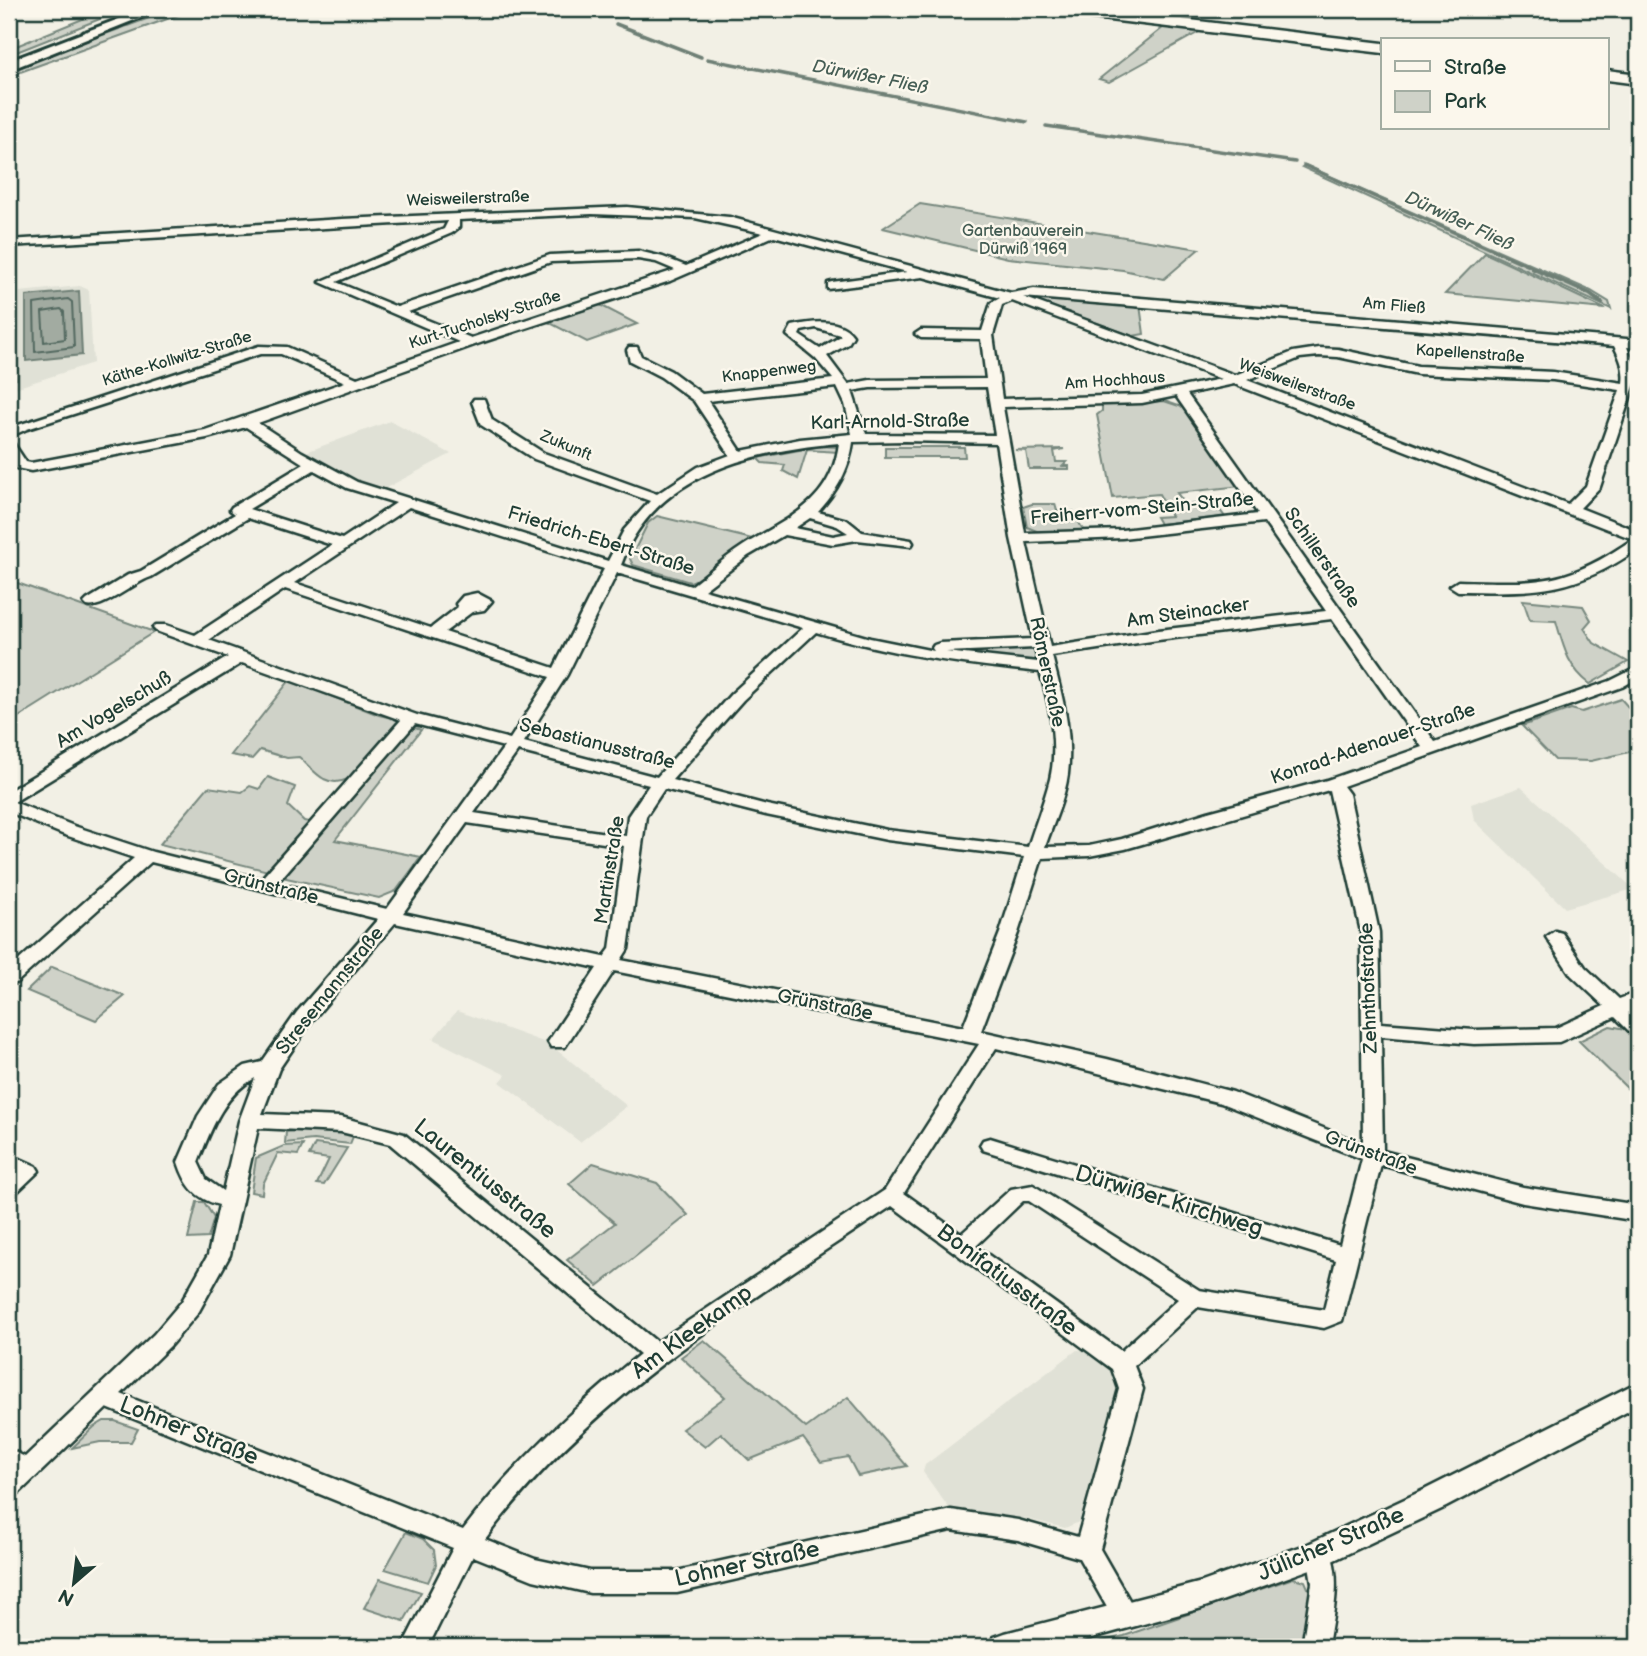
<svg xmlns="http://www.w3.org/2000/svg" width="1647" height="1656" font-family="'Balsamiq Sans',sans-serif">
<style>
.built{fill:#e0e1d6}
.green{fill:#cfd2c8;stroke:#77887e;stroke-width:2}
.water{fill:#a2aba1;stroke:#6e7f75;stroke-width:2}
.lines{fill:none;stroke-linecap:round;stroke-linejoin:round}
.shore{stroke:#536960;stroke-width:2}
.stream-far1{stroke:#6e7f75;stroke-width:3.5}
.stream{stroke:#6e7f75;stroke-width:4.5}
.minor-casing{stroke:#1f3d34;stroke-width:5}
.tertiary-casing{stroke:#1f3d34;stroke-width:5}
.secondary-casing{stroke:#1f3d34;stroke-width:6}
.motorway-casing{stroke:#1f3d34;stroke-width:5}
.minor{fill:#fbf7ec;fill-rule:evenodd}
.tertiary{fill:#fbf7ec;fill-rule:evenodd}
.secondary{fill:#fbf7ec;fill-rule:evenodd}
.motorway{fill:#fbf7ec;fill-rule:evenodd}
.labels{text-anchor:middle;dominant-baseline:central;stroke-width:5;stroke-linejoin:round;paint-order:stroke}
.far-street-label{font-size:16px;fill:#1f3d34;stroke:#fbf7ec}
.far-park-label{font-size:16px;fill:#425b52;stroke:#fbf7ec}
.far-water-label{font-size:18px;font-style:italic;fill:#465e55;stroke:#fbf7ec}
.street-label{font-size:19px;fill:#1f3d34;stroke:#fbf7ec}
.near-street-label{font-size:23px;fill:#1f3d34;stroke:#fbf7ec}
</style>
<rect width="100%" height="100%" fill="#f2f0e5"/>
<filter id="ink" filterUnits="userSpaceOnUse"><feTurbulence type="fractalNoise" baseFrequency=".0143" numOctaves="2"/><feDisplacementMap in="SourceGraphic" scale="14" xChannelSelector="R" yChannelSelector="G"/><feConvolveMatrix kernelMatrix="1 2 1 2 8 2 1 2 1" color-interpolation-filters="sRGB"/></filter>
<g filter="url(#ink)">
<g class="built">
<path d="M 80,286 L 89,290 L 93,363 L 9,390 L 9,293 Z"/>
<path d="M 390,421 L 451,454 L 384,489 L 352,479 L 325,466 L 306,452 Z"/>
<path d="M 1521,787 L 1634,889 L 1565,908 L 1474,820 L 1471,804 Z"/>
<path d="M 457,1011 L 549,1044 L 627,1106 L 580,1142 L 500,1082 L 506,1075 L 433,1039 Z"/>
<path d="M 1077,1350 L 1087,1350 L 1115,1372 L 1118,1388 L 1079,1522 L 1065,1528 L 1023,1518 L 951,1511 L 923,1472 L 925,1465 Z"/>
</g>
<g class="green">
<path d="M 107,9 L 125,9 L 9,55 L 9,49 Z"/>
<path d="M 174,9 L 195,9 L 9,76 L 9,69 Z"/>
<path d="M 1164,27 L 1201,31 L 1109,82 L 1099,79 Z"/>
<path d="M 1305,165 L 1591,291 L 1609,302 L 1611,309 L 1302,167 Z"/>
<path d="M 920,204 L 1199,249 L 1164,279 L 1123,270 L 1008,258 L 883,228 Z"/>
<path d="M 1485,253 L 1605,309 L 1445,294 Z"/>
<path d="M 1035,297 L 1140,305 L 1144,334 L 1133,336 L 1036,301 Z"/>
<path d="M 600,305 L 637,324 L 587,342 L 548,322 Z"/>
<path d="M 1164,401 L 1188,409 L 1241,486 L 1177,493 L 1186,505 L 1214,502 L 1225,517 L 1160,524 L 1156,517 L 1171,516 L 1159,494 L 1113,498 L 1097,415 L 1102,411 L 1102,405 Z"/>
<path d="M 820,446 L 837,447 L 838,452 L 807,450 L 798,479 L 783,471 L 785,465 L 762,463 L 757,458 Z"/>
<path d="M 885,447 L 964,447 L 965,457 L 885,457 Z"/>
<path d="M 1064,449 L 1054,451 L 1056,462 L 1067,462 L 1063,466 L 1069,466 L 1069,469 L 1029,469 L 1026,451 L 1015,450 Z"/>
<path d="M 1032,504 L 1055,504 L 1057,511 L 1073,511 L 1083,530 L 1039,532 L 1027,527 L 1023,507 Z"/>
<path d="M 657,516 L 752,539 C 736,550 705,578 690,582 L 633,565 L 630,559 L 648,523 Z"/>
<path d="M 9,580 L 154,632 L 9,723 Z"/>
<path d="M 1523,600 L 1583,606 L 1591,620 L 1584,628 L 1594,643 L 1628,662 L 1590,684 C 1568,667 1564,649 1556,621 L 1530,620 Z"/>
<path d="M 1023,647 L 1035,651 L 1037,659 L 1031,662 L 945,657 L 940,651 Z"/>
<path d="M 290,680 L 379,715 L 401,720 C 384,741 355,795 324,779 C 315,774 307,764 299,757 L 287,758 L 260,750 L 252,759 L 231,755 Z"/>
<path d="M 1621,699 L 1638,718 L 1638,750 L 1591,761 L 1555,760 L 1522,726 L 1571,709 L 1582,712 Z"/>
<path d="M 409,726 L 421,730 L 335,840 L 421,857 L 396,891 L 379,898 L 286,878 L 286,869 Z"/>
<path d="M 268,777 L 295,787 L 288,806 L 304,821 L 315,823 L 272,872 L 160,844 L 208,787 L 242,792 L 250,786 L 259,789 Z"/>
<path d="M 52,967 L 125,996 L 96,1020 L 27,991 Z"/>
<path d="M 1610,1026 L 1626,1029 L 1638,1039 L 1638,1095 L 1635,1096 L 1579,1041 Z"/>
<path d="M 303,1130 L 354,1134 L 350,1144 L 313,1140 L 285,1143 L 286,1132 Z"/>
<path d="M 315,1144 L 347,1148 L 324,1185 L 317,1184 L 329,1159 L 309,1156 Z"/>
<path d="M 303,1145 L 298,1155 L 278,1153 L 263,1184 L 262,1194 L 251,1192 L 256,1158 L 284,1146 Z"/>
<path d="M 593,1163 L 657,1183 L 688,1215 L 598,1286 L 567,1260 L 615,1223 L 569,1184 Z"/>
<path d="M 197,1202 L 204,1202 L 214,1218 L 208,1238 L 188,1239 Z"/>
<path d="M 704,1340 L 806,1428 L 848,1397 L 907,1466 L 858,1476 L 848,1457 L 821,1462 L 803,1438 L 749,1460 L 721,1433 L 705,1447 L 682,1429 L 725,1397 L 681,1357 Z"/>
<path d="M 104,1421 L 115,1421 L 138,1429 L 131,1442 L 100,1442 L 72,1448 L 94,1427 Z"/>
<path d="M 406,1532 L 423,1539 L 434,1550 L 436,1565 L 428,1582 L 385,1569 Z"/>
<path d="M 1293,1578 L 1305,1581 L 1312,1597 L 1302,1647 L 1076,1647 L 1124,1636 Z"/>
<path d="M 380,1579 L 421,1592 L 404,1621 L 364,1608 Z"/>
</g>
<g class="water">
<path d="M 79,291 L 82,355 L 26,361 L 26,296 Z"/>
<path d="M 14,297 L 17,379 L 9,380 L 9,298 Z"/>
</g>
<g class="lines">
<g class="shore">
<path d="M 68,299 L 72,302 L 74,347 L 35,352 L 34,304 Z"/>
<path d="M 61,309 L 64,312 L 65,339 L 44,342 L 42,312 Z"/>
</g>
<g class="stream-far1">
<path d="M 616,24 L 701,57"/>
<path d="M 707,59 L 1027,122"/>
<path d="M 1046,126 L 1295,162"/>
<path d="M 1304,165 L 1536,269"/>
</g>
<path class="stream" d="M 1532,268 L 1590,294 L 1602,303"/>
<defs>
<g id="minor">
<path d="M 627,207 L 729,217 L 1011,293 L 1034,289 L 1638,340 L 1638,348 L 1627,347 L 1635,365 L 1636,380 L 1600,487 L 1580,508 L 1638,531 L 1638,549 C 1571,595 1535,592 1458,591 L 1450,586 L 1458,581 C 1537,583 1564,587 1633,539 L 1234,384 L 1187,394 L 1435,742 L 1610,681 L 1638,667 L 1638,678 L 1622,687 L 1343,786 L 1349,794 L 1379,932 L 1381,1023 L 1474,1030 L 1556,1028 L 1604,1006 L 1571,975 L 1546,937 L 1555,931 L 1562,933 L 1585,967 L 1619,999 L 1638,992 L 1638,1006 L 1630,1009 L 1638,1017 L 1638,1035 L 1631,1033 L 1615,1017 L 1559,1042 L 1474,1044 L 1381,1036 L 1383,1151 L 1523,1187 L 1638,1205 L 1638,1221 L 1523,1203 L 1381,1165 L 1342,1321 L 1324,1328 L 1198,1307 L 1134,1366 L 1143,1389 L 1100,1549 L 1139,1617 L 1135,1625 L 1126,1628 L 1117,1625 L 1079,1558 L 1018,1540 L 951,1530 L 677,1593 L 590,1593 L 533,1580 L 473,1556 L 428,1647 L 402,1647 L 453,1548 L 107,1408 L 18,1494 L 9,1497 L 9,1449 L 25,1457 L 154,1334 L 182,1301 L 208,1255 L 219,1205 C 195,1198 186,1186 178,1162 L 198,1116 L 219,1084 L 245,1066 L 262,1062 L 297,1012 L 378,919 L 151,862 L 16,983 L 9,985 L 9,969 L 134,858 L 62,834 L 9,812 L 9,791 L 228,657 L 156,631 L 153,628 L 156,625 L 166,625 L 195,635 L 332,545 L 248,518 L 151,577 C 133,583 103,610 87,606 L 84,603 L 87,600 L 128,575 L 141,571 L 235,514 L 230,510 L 232,507 L 304,464 L 246,427 L 207,438 L 31,471 L 16,468 L 9,457 L 9,443 L 14,444 L 26,462 L 31,463 L 205,430 L 345,382 L 281,354 L 260,354 L 27,429 L 9,437 L 9,428 L 259,346 L 287,347 L 357,378 L 459,342 L 320,282 L 444,229 L 448,221 L 9,246 L 9,240 L 342,219 ZM 592,214 L 695,218 L 763,233 L 686,266 L 663,257 L 638,251 L 550,255 L 397,307 L 336,282 L 452,233 L 459,227 L 459,220 ZM 774,236 L 907,272 L 832,282 L 828,283 L 828,289 L 923,277 L 1000,298 L 991,303 L 982,331 L 921,330 L 915,334 L 921,338 L 981,339 L 986,379 L 870,380 L 848,384 L 827,356 L 848,344 L 853,336 C 840,317 811,322 792,326 L 787,335 L 815,358 L 833,379 L 702,394 L 671,371 L 641,356 L 637,347 L 629,347 L 627,350 L 630,361 L 661,377 L 694,401 L 730,455 L 698,467 L 657,494 L 544,453 L 492,420 L 484,399 L 474,399 L 472,402 L 481,425 L 534,459 L 650,501 L 624,530 L 608,561 L 357,482 L 302,452 L 258,423 L 483,342 L 670,281 ZM 638,259 L 656,262 L 675,270 L 471,338 L 408,312 L 551,262 ZM 1023,297 L 1614,346 C 1620,358 1625,369 1623,383 L 1553,372 L 1418,366 L 1338,349 L 1319,348 L 1293,352 L 1235,375 ZM 1012,301 L 1221,379 L 1142,395 L 1002,399 L 993,335 L 1002,305 ZM 816,328 L 840,335 L 841,336 L 820,349 L 799,335 L 801,331 ZM 1319,356 L 1338,357 L 1418,374 L 1553,380 L 1620,390 L 1586,486 L 1568,504 L 1247,380 L 1300,358 ZM 837,387 L 845,404 L 852,434 L 800,439 L 741,451 L 708,401 ZM 987,387 L 995,435 L 866,434 L 852,391 L 870,388 ZM 1176,396 L 1258,514 L 1122,530 L 1025,533 L 1003,407 L 1142,403 ZM 905,441 L 996,443 L 1011,538 L 1033,639 L 940,643 L 934,645 L 932,648 L 934,651 L 870,638 L 704,590 L 748,556 L 784,535 L 833,544 L 857,540 L 911,546 L 913,543 L 911,540 L 862,532 L 847,520 L 818,512 C 836,493 850,468 853,442 ZM 839,443 C 831,504 788,517 743,546 C 724,558 708,573 691,586 L 621,565 C 625,555 629,544 635,535 C 678,467 765,450 839,443 ZM 314,470 L 347,488 L 396,503 L 342,539 L 249,509 ZM 409,507 L 604,569 L 554,668 L 445,632 L 472,612 L 484,610 L 492,601 L 477,593 L 463,596 L 456,604 L 458,607 L 431,628 L 295,583 ZM 810,518 L 837,526 L 848,533 L 833,536 L 795,528 ZM 1264,522 L 1326,611 L 1158,630 L 1050,647 L 1026,542 L 1122,538 ZM 617,573 L 803,628 L 731,694 L 657,777 L 524,742 L 567,675 ZM 285,589 L 550,677 L 510,739 L 417,715 L 209,640 ZM 1332,619 L 1422,747 L 1327,780 L 1208,812 L 1122,839 L 1089,846 L 1045,847 C 1053,824 1065,798 1068,774 C 1073,731 1062,697 1052,656 L 1158,640 ZM 816,632 C 893,655 961,664 1040,672 C 1050,705 1058,746 1050,779 C 1044,802 1035,825 1028,847 L 887,830 L 767,805 L 672,780 L 743,700 ZM 1035,648 L 1038,662 L 946,652 ZM 242,663 L 401,720 L 261,879 L 153,852 L 74,826 L 14,802 ZM 415,724 L 504,747 L 387,909 L 277,883 ZM 518,751 L 649,785 L 628,816 L 626,836 L 474,813 ZM 664,789 L 766,815 L 887,840 L 1024,857 L 1000,933 L 963,1027 L 621,960 L 628,949 L 646,816 ZM 1329,790 L 1361,932 L 1363,1144 L 1233,1092 L 1107,1059 L 981,1031 L 1018,933 L 1042,858 L 1089,856 L 1125,849 ZM 467,823 L 624,846 L 610,949 L 604,957 L 403,913 ZM 395,923 L 597,968 L 548,1042 L 551,1047 L 565,1047 L 614,971 L 979,1044 L 885,1190 L 657,1342 L 404,1134 L 341,1117 L 262,1114 L 279,1069 L 311,1022 ZM 996,1048 L 1221,1103 L 1362,1159 L 1340,1245 L 990,1138 L 983,1140 L 980,1145 L 983,1150 L 1336,1260 L 1324,1310 L 1199,1290 L 1033,1185 L 1011,1189 L 961,1234 L 904,1193 ZM 255,1078 L 239,1121 L 223,1191 L 206,1179 L 198,1162 C 211,1130 223,1095 255,1078 ZM 258,1128 L 341,1132 L 390,1144 L 640,1354 C 575,1407 514,1463 463,1530 L 121,1394 L 170,1346 L 198,1313 L 230,1255 ZM 1023,1201 L 1029,1201 L 1178,1299 L 1121,1351 L 976,1246 ZM 892,1206 L 1112,1369 L 1119,1389 L 1078,1537 L 1018,1520 L 951,1510 L 677,1571 L 590,1571 L 535,1559 L 485,1539 C 593,1394 745,1305 892,1206 Z"/>
<path d="M 9,1154 L 36,1166 L 39,1171 L 16,1193 L 9,1196 L 9,1176 L 14,1172 L 9,1170 Z"/>
<path d="M 1319,1542 L 1328,1546 C 1343,1578 1333,1613 1328,1647 L 1302,1647 L 1312,1583 L 1307,1553 L 1310,1546 Z"/>
</g>
<path id="tertiary" d="M 1638,1382 L 1638,1406 L 1446,1507 L 1330,1562 L 1202,1608 L 1059,1647 L 990,1647 L 994,1637 L 1005,1633 L 1202,1582 L 1308,1544 L 1426,1489 Z"/>
<path id="secondary" d="M 145,9 L 162,9 L 9,70 L 9,61 Z"/>
<g id="motorway">
<path d="M 1051,9 L 1098,9 L 1383,43 L 1383,53 L 1059,14 Z"/>
<path d="M 1607,70 L 1638,74 L 1638,84 L 1607,80 Z"/>
</g>
</defs>
<use href="#minor" class="minor-casing"/>
<use href="#tertiary" class="tertiary-casing"/>
<use href="#secondary" class="secondary-casing"/>
<use href="#motorway" class="motorway-casing"/>
<use href="#minor" class="minor"/>
<use href="#tertiary" class="tertiary"/>
<use href="#secondary" class="secondary"/>
<use href="#motorway" class="motorway"/>
</g>
</g>
<g class="labels">
<g class="far-street-label">
<text transform="translate(468 199) rotate(-2)">Weisweilerstraße</text>
<text transform="translate(1394 306) rotate(5)">Am Fließ</text>
<text transform="translate(485 320) rotate(-18)">Kurt-Tucholsky-Straße</text>
<text transform="translate(1470 354) rotate(4)">Kapellenstraße</text>
<text transform="translate(177 359) rotate(-17)">Käthe-Kollwitz-Straße</text>
<text transform="translate(769 372) rotate(-7)">Knappenweg</text>
<text transform="translate(1115 381) rotate(-4)">Am Hochhaus</text>
<text transform="translate(1297 385) rotate(20)">Weisweilerstraße</text>
<text transform="translate(566 446) rotate(23)">Zukunft</text>
</g>
<g class="far-park-label">
<text x="1023" y="231">Gartenbauverein<tspan x="1023" dy="18">Dürwiß 1969</tspan></text>
</g>
<g class="far-water-label">
<text transform="translate(870 77) rotate(11)">Dürwißer Fließ</text>
<text transform="translate(1459 221) rotate(25)">Dürwißer Fließ</text>
</g>
<g class="street-label">
<text transform="translate(890 422) rotate(-1)">Karl-Arnold-Straße</text>
<text transform="translate(1142 509) rotate(-5)">Freiherr-vom-Stein-Straße</text>
<text transform="translate(601 541) rotate(17)">Friedrich-Ebert-Straße</text>
<text transform="translate(1322 558) rotate(55)">Schillerstraße</text>
<text transform="translate(1188 613) rotate(-8)">Am Steinacker</text>
<text transform="translate(1047 672) rotate(78)">Römerstraße</text>
<text transform="translate(114 710) rotate(-31)">Am Vogelschuß</text>
<text transform="translate(597 744) rotate(14)">Sebastianusstraße</text>
<text transform="translate(1373 744) rotate(-19)">Konrad-Adenauer-Straße</text>
<text transform="translate(610 870) rotate(-81)">Martinstraße</text>
<text transform="translate(271 887) rotate(14)">Grünstraße</text>
<text transform="translate(1369 988) rotate(-92)">Zehnthofstraße</text>
<text transform="translate(330 991) rotate(-51)">Stresemannstraße</text>
<text transform="translate(825 1005) rotate(11)">Grünstraße</text>
<text transform="translate(1371 1153) rotate(20)">Grünstraße</text>
</g>
<g class="near-street-label">
<text transform="translate(485 1179) rotate(39)">Laurentiusstraße</text>
<text transform="translate(1169 1201) rotate(17)">Dürwißer Kirchweg</text>
<text transform="translate(1007 1280) rotate(37)">Bonifatiusstraße</text>
<text transform="translate(692 1332) rotate(-36)">Am Kleekamp</text>
<text transform="translate(189 1431) rotate(22)">Lohner Straße</text>
<text transform="translate(1331 1544) rotate(-23)">Jülicher Straße</text>
<text transform="translate(747 1564) rotate(-12)">Lohner Straße</text>
</g>
</g>
<rect width="1647" height="1656" fill="none" stroke="#fbf7ec" stroke-width="35"/>
<rect x="18" y="18" width="1612" height="1621" fill="none" stroke="#1f3d34" stroke-width="2.5" filter="url(#ink)"/>
<rect x="1381" y="38" width="228" height="91" fill="#fbf7ec" stroke="#a3ada2" stroke-width="2"/>
<rect x="1395" y="61" width="35" height="10" fill="#fbf7ec" stroke="#a3ada2" stroke-width="2"/>
<text x="1444" y="74" font-size="21" fill="#1f3d34">Straße</text>
<rect x="1395" y="91" width="35" height="21" fill="#cfd2c8" stroke="#a3ada2" stroke-width="2"/>
<text x="1444" y="108" font-size="21" fill="#1f3d34">Park</text>
<g transform="translate(74 1583) rotate(208)" stroke="#fbf7ec" stroke-width="5" paint-order="stroke">
<path d="M0-5L12 26L0 18L-12 26Z" fill="#1f3d34"/>
<text y="-10" font-size="19" font-weight="bold" text-anchor="middle" fill="#1f3d34">N</text>
</g>
</svg>
